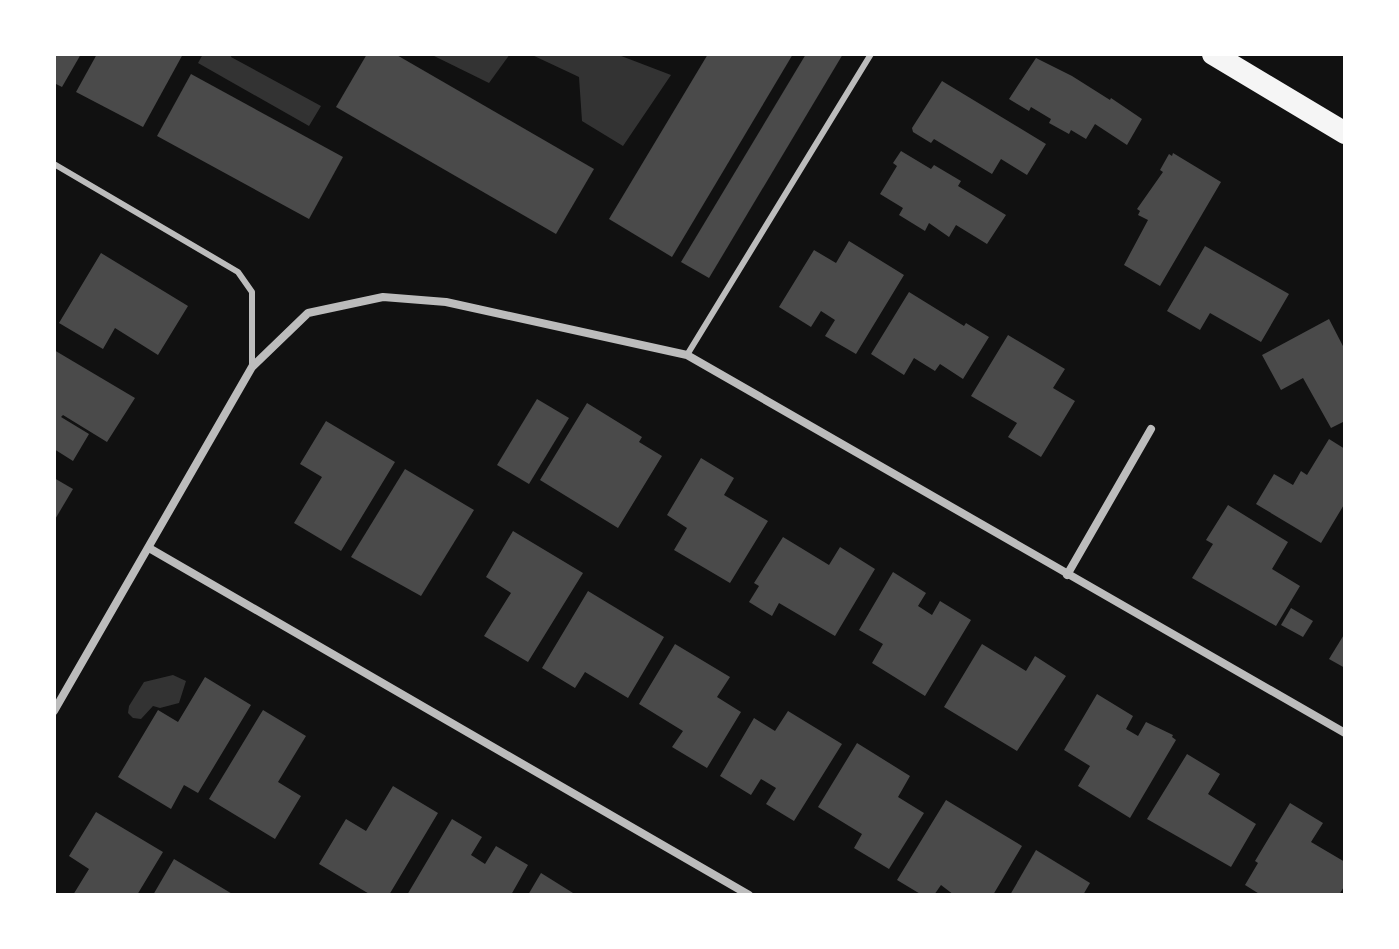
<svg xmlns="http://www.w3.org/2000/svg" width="1399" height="949" font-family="'Space Grotesk',sans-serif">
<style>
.water{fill:#333}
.building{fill:#4a4a4a}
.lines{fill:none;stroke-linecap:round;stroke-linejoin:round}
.service{stroke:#bcbcbc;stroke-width:6}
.minor{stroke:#bcbcbc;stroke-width:8}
.trunk{stroke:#f5f5f5;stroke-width:22}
</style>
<rect width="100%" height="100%" fill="#111"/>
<g class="water">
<path d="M 203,54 L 232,54 L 231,57 L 321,106 L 309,126 L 198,63 Z"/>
<path d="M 430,54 L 510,54 L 489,83 Z"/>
<path d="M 530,54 L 616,54 L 671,75 L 623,146 L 582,121 L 579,77 Z"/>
<path d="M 173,675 L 186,681 L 179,703 L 160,708 L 153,706 L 141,719 L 133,718 L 128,713 L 129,706 L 144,682 Z"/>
</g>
<g class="building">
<path d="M 54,54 L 81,54 L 62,87 L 54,83 Z"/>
<path d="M 97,54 L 183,54 L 143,127 L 76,92 Z"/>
<path d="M 367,54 L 395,54 L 594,169 L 556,234 L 336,107 Z"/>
<path d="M 708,54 L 793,54 L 672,257 L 609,219 Z"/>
<path d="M 806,54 L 843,54 L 709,278 L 681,262 Z"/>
<path d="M 1036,58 L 1072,76 L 1110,100 L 1111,98 L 1142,119 L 1127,145 L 1095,124 L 1086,139 L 1071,130 L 1069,134 L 1049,123 L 1051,119 L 1031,107 L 1029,111 L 1009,99 Z"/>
<path d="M 191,74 L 343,157 L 309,219 L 157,136 Z"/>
<path d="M 942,81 L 1046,144 L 1027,175 L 1001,159 L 992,174 L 934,139 L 931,143 L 913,132 L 912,128 Z"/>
<path d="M 901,151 L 931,169 L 934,165 L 961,181 L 958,186 L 1006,215 L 987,244 L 956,225 L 949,237 L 929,223 L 925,231 L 899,215 L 903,208 L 880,194 L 897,166 L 893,163 Z"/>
<path d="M 1173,153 L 1221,182 L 1160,286 L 1124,265 L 1148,220 L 1138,215 L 1140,211 L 1137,209 L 1163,172 L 1160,170 L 1169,154 L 1172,156 Z"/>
<path d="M 849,241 L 904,275 L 856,354 L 825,336 L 835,320 L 821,311 L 811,327 L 779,307 L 814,250 L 836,263 Z"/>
<path d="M 1205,246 L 1289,294 L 1261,342 L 1210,313 L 1200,330 L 1167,311 Z"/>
<path d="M 101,253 L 188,306 L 158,355 L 115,328 L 103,349 L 59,323 Z"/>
<path d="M 909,292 L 964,326 L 966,323 L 989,337 L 963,379 L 940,364 L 935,371 L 914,358 L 904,375 L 871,354 Z"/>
<path d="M 1329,319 L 1345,350 L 1345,421 L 1331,428 L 1303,378 L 1281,390 L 1262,355 Z"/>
<path d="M 1008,335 L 1065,369 L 1053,388 L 1075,401 L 1041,457 L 1008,437 L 1017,423 L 971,396 Z"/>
<path d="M 54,350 L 135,398 L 107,442 L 63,415 L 61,417 L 89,434 L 73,461 L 54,449 Z"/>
<path d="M 537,399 L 569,418 L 529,484 L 497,465 Z"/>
<path d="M 587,403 L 642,437 L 639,442 L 662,456 L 618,528 L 540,480 Z"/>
<path d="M 326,421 L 395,462 L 341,551 L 294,523 L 322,477 L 300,464 Z"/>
<path d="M 1329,439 L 1345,449 L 1345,503 L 1321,543 L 1256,504 L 1274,474 L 1293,485 L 1301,471 L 1307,475 Z"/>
<path d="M 701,458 L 734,478 L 724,495 L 768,521 L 730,583 L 674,550 L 687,528 L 667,515 Z"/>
<path d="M 405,469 L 474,510 L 421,596 L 351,557 Z"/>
<path d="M 54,478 L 73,489 L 54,521 Z"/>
<path d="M 1228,505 L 1288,542 L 1272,569 L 1300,586 L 1276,626 L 1192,578 L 1213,544 L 1206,540 Z"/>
<path d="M 513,531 L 583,573 L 528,662 L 484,636 L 511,593 L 486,577 Z"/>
<path d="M 783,537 L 829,565 L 840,547 L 875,569 L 835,636 L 779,603 L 772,616 L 749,602 L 759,586 L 754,583 Z"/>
<path d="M 893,572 L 926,593 L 918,606 L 932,615 L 940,601 L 971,620 L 925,696 L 872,663 L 883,644 L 859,630 Z"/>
<path d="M 588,591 L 664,637 L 628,698 L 585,672 L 575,688 L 542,668 Z"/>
<path d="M 1291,608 L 1313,621 L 1303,637 L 1281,625 Z"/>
<path d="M 1345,633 L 1345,668 L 1329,659 Z"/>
<path d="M 675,644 L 730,677 L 717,697 L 741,712 L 707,768 L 672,747 L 683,731 L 639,704 Z"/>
<path d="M 982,644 L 1026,671 L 1035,656 L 1066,676 L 1017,751 L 944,707 Z"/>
<path d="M 205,677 L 251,705 L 198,793 L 184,785 L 171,809 L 118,777 L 158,710 L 178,722 Z"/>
<path d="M 1097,694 L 1133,716 L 1126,729 L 1138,736 L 1146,722 L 1173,735 L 1172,737 L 1176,740 L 1130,818 L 1078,786 L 1090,766 L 1064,750 Z"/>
<path d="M 263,710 L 306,736 L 278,782 L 301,796 L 275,839 L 209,799 Z"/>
<path d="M 788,711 L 842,744 L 794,821 L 766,804 L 776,788 L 761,779 L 751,795 L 720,776 L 754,718 L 775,731 Z"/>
<path d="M 857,743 L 910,776 L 898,797 L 924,813 L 889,869 L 854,848 L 862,834 L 818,807 Z"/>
<path d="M 1187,754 L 1220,774 L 1208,794 L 1256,824 L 1231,867 L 1147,819 Z"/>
<path d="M 393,786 L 438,813 L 389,895 L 371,895 L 319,864 L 346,819 L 366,831 Z"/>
<path d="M 946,800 L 1022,846 L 993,895 L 954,895 L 941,885 L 934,895 L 922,895 L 897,880 Z"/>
<path d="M 1290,803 L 1323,823 L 1311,842 L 1345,862 L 1345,885 L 1339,895 L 1261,895 L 1245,885 L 1258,863 L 1255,861 Z"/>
<path d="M 96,812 L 163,852 L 137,895 L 73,895 L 89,869 L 69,856 Z"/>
<path d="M 452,819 L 482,837 L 471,855 L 485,864 L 496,846 L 528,865 L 511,895 L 407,895 Z"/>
<path d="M 1036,850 L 1090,883 L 1083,895 L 1010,895 Z"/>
<path d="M 174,859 L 234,895 L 153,895 Z"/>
<path d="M 541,873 L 573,893 L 571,895 L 528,895 Z"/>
</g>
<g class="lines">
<g class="service">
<path d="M 54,164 L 238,272 L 252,292 L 252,367"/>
<path d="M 687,355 L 871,54"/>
</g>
<g class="minor">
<path d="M 149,548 L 749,895"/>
<path d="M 1067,575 L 1151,429"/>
<path d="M 54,711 L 252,367 L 308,313 L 383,297 L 446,302 L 687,355 L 1345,733"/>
</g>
<path class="trunk" d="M 1213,54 L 1345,133"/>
</g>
<rect width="1399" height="949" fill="none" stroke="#ffffff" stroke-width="112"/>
</svg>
